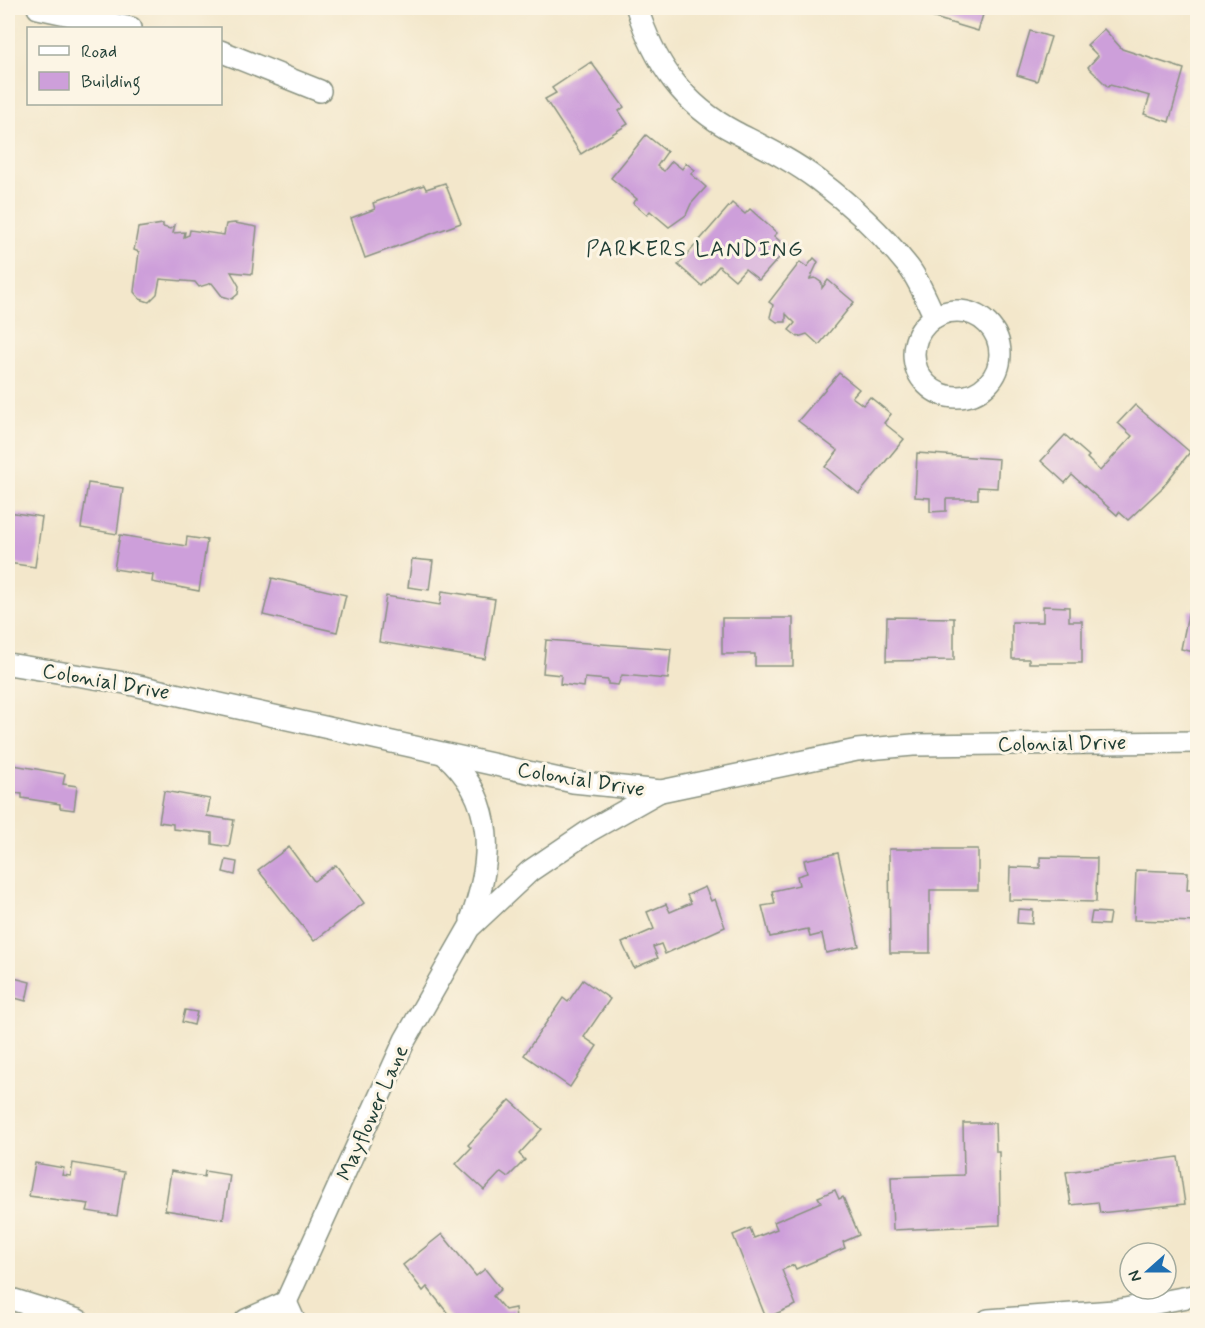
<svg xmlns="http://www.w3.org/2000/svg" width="1205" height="1328" font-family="Mynerve,sans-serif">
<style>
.building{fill:#cd9fda}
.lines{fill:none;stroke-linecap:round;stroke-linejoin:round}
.minor-casing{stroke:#899280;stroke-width:24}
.minor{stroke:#fff;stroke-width:21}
.labels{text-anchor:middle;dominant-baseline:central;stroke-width:6;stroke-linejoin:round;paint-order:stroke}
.street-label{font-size:21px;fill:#1f3d34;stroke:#fcf5e5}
.neighbourhood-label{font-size:22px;letter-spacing:1.5px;fill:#1f3d34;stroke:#fcf5e5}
</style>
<rect width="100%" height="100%" fill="#fcf5e5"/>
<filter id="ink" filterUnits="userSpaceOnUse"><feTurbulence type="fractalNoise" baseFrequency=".0167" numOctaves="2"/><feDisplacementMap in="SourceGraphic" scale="12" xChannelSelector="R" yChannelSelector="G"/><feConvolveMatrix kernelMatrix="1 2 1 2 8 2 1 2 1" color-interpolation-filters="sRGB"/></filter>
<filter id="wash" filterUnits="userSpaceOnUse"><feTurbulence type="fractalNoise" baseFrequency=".008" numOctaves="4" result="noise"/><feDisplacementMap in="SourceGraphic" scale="24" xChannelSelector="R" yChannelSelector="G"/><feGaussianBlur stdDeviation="1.35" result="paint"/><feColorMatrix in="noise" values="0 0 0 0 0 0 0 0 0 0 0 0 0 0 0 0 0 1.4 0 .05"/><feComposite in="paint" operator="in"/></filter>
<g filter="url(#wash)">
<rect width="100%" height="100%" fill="#f3e7cb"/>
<g id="blocks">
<g class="building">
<path d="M 931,8 L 985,8 L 978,31 L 928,16 Z"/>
<path d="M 1104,29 L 1122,49 L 1184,69 L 1169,122 L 1144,114 L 1150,96 L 1110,85 L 1108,87 L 1088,67 L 1098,56 L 1087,45 Z"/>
<path d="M 1030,31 L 1051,37 L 1037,81 L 1017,75 Z"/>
<path d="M 591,62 L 624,107 L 619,111 L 628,124 L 581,154 L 545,99 L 556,93 L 552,88 Z"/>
<path d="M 646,135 L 667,152 L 657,166 L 664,171 L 672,161 L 682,169 L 686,163 L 695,170 L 691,174 L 706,187 L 691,204 L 686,215 L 669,227 L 650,211 L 647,215 L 633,203 L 637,199 L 611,178 Z"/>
<path d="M 445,183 L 461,223 L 365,258 L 351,218 L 375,209 L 373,203 L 424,185 L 426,189 Z"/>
<path d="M 732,203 L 745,214 L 750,209 L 777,233 L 774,236 L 788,248 L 759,280 L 745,269 L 735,280 L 719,266 L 702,286 L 678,265 Z"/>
<path d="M 235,223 L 257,227 L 252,274 L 231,272 L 239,286 L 238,294 L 232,299 L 222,296 L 212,283 L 199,287 L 195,282 L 160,279 L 157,294 L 149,302 L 140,299 L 134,292 L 139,252 L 134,250 L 138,228 L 163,224 L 163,227 L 170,229 L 175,225 L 173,233 L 185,232 L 184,237 L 189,235 L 190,230 L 224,235 L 226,224 Z"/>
<path d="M 814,258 L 818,262 L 810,279 L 815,278 L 822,283 L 822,288 L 828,280 L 854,302 L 819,345 L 807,334 L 798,337 L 789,330 L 795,323 L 786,314 L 786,322 L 777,322 L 770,317 L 773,305 L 769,302 L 800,262 L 807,267 Z"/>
<path d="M 839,373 L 859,389 L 852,397 L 863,405 L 870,397 L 891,414 L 884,423 L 904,439 L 859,494 L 825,467 L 838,451 L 798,421 Z"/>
<path d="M 1135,405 L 1190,452 L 1161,489 L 1128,520 L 1119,512 L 1117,515 L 1072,475 L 1065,483 L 1041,461 L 1065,435 L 1089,456 L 1087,458 L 1100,471 L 1132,436 L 1118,423 Z"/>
<path d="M 917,453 L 999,459 L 997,488 L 978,487 L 978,499 L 946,499 L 946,511 L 930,512 L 930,498 L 915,497 Z"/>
<path d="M 88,483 L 123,488 L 117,534 L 81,528 Z"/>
<path d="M 8,512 L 42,517 L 35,567 L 8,563 Z"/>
<path d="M 120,535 L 186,546 L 187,537 L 207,540 L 199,591 L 152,582 L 153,575 L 114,569 Z"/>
<path d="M 412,559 L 433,561 L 429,590 L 408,587 Z"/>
<path d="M 272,578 L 346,595 L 337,632 L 263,615 Z"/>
<path d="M 442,591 L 495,599 L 485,659 L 379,642 L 386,596 L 440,605 Z"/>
<path d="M 1043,606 L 1069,607 L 1069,621 L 1082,621 L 1082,663 L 1029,663 L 1029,659 L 1012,659 L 1012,622 L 1043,622 Z"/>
<path d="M 1189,610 L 1198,611 L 1198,653 L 1181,649 Z"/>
<path d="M 887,617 L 954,618 L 954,660 L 886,661 Z"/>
<path d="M 722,618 L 793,618 L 793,666 L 755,666 L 755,654 L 722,654 Z"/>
<path d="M 546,640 L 671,649 L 668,679 L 622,675 L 618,685 L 608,684 L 608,680 L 585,678 L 584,687 L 560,684 L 561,675 L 543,673 Z"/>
<path d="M 8,764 L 65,774 L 63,784 L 77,786 L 74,810 L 60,808 L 60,804 L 22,798 L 22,794 L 8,792 Z"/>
<path d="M 164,791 L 210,799 L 207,816 L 234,820 L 229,847 L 212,844 L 212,833 L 173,829 L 173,824 L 159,822 Z"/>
<path d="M 289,847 L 314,881 L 336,865 L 364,903 L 314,941 L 258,870 Z"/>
<path d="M 889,849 L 978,849 L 978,890 L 930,890 L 930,953 L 890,953 Z"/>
<path d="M 838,853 L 859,946 L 826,953 L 822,934 L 810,937 L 808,929 L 770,937 L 762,906 L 775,904 L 772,891 L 799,885 L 797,876 L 807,873 L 804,860 Z"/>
<path d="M 1040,857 L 1097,858 L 1096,902 L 1009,900 L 1010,867 L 1040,868 Z"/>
<path d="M 226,860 L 237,862 L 235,875 L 223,872 Z"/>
<path d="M 1136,870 L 1188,872 L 1187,890 L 1198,890 L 1198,922 L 1134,920 Z"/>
<path d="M 705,887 L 711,901 L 715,899 L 725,927 L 665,954 L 661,944 L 653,947 L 658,958 L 634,968 L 622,943 L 654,929 L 647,912 L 666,904 L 670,912 L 691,903 L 687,895 Z"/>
<path d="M 1018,909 L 1033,910 L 1032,924 L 1017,923 Z"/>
<path d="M 1092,912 L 1110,913 L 1108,925 L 1090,924 Z"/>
<path d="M 14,978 L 30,982 L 26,1001 L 11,997 Z"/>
<path d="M 583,980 L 610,999 L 584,1037 L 597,1046 L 570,1087 L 524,1055 L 563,998 L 568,1002 Z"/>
<path d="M 185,1010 L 197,1012 L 194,1025 L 182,1022 Z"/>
<path d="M 510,1100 L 542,1129 L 519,1154 L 525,1160 L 508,1177 L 501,1172 L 484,1190 L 456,1164 L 471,1148 L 468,1145 Z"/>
<path d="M 963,1123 L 995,1123 L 996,1152 L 999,1152 L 1000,1225 L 893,1230 L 891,1177 L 964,1175 Z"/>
<path d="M 1178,1157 L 1185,1204 L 1100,1213 L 1098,1202 L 1071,1205 L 1066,1172 Z"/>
<path d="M 35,1163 L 64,1168 L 62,1175 L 71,1176 L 73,1163 L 124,1172 L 117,1216 L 87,1211 L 89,1204 L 29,1196 Z"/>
<path d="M 171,1171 L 204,1177 L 205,1171 L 230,1175 L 223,1219 L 165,1210 Z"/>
<path d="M 835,1190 L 839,1199 L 843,1197 L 859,1235 L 843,1242 L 845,1248 L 796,1269 L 794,1265 L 782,1270 L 796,1305 L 766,1318 L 733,1235 L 750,1228 L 754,1238 L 777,1229 L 774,1222 L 821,1202 L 818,1197 Z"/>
<path d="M 442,1234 L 476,1276 L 485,1269 L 501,1289 L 493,1296 L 505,1310 L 515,1308 L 516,1320 L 453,1320 L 427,1287 L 423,1291 L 403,1265 Z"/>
</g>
</g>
</g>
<g filter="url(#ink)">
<use href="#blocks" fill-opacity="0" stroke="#899280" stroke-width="1.5"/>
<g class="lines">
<defs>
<g id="minor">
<path d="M 38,8 L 131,28"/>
<path d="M 637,8 C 654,62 683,105 735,132 C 764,147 792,160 818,180 C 850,204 882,234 907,265 C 919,279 926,300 935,317"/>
<path d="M 220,51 L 320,91"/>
<circle cx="957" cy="354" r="43"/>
<path d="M 8,664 L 125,683 L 573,782 L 661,791 L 857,750 L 913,745 L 1198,742"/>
<path d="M 444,754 C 497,800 493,860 471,920"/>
<path d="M 8,1298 L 78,1320"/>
<path d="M 286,1302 L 405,1040 L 469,928 L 530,871 L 589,831 L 660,791"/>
<path d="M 246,1320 L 286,1302 L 294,1320"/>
<path d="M 988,1320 L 1114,1311 L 1198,1295"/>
</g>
</defs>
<use href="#minor" class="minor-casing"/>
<use href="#minor" class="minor"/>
</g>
</g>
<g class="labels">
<g class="street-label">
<text transform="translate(106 682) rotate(10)">Colonial Drive</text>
<text transform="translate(1062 744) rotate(-1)">Colonial Drive</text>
<text transform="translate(581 780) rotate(9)">Colonial Drive</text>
<text transform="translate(373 1113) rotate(-66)">Mayflower Lane</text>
</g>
<g class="neighbourhood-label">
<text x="695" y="250">PARKERS LANDING</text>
</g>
</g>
<rect width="1205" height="1328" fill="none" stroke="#fcf5e5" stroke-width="30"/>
<rect x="27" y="27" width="195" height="78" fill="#fcf5e5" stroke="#a4ab9e" stroke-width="1.5"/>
<rect x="39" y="46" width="30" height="9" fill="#ffffff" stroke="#a4ab9e" stroke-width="1.5"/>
<text x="81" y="57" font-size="18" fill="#1f3d34">Road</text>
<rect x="39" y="72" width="30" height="18" fill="#cd9fda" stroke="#a4ab9e" stroke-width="1.5"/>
<text x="81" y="87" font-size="18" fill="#1f3d34">Building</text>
<g transform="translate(1148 1271) rotate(249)"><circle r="28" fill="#fcf5e5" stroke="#a4ab9e" stroke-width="1.5"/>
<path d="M0-4.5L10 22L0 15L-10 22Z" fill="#1f6fb2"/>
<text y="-9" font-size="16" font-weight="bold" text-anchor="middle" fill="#1f3d34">N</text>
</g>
</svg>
